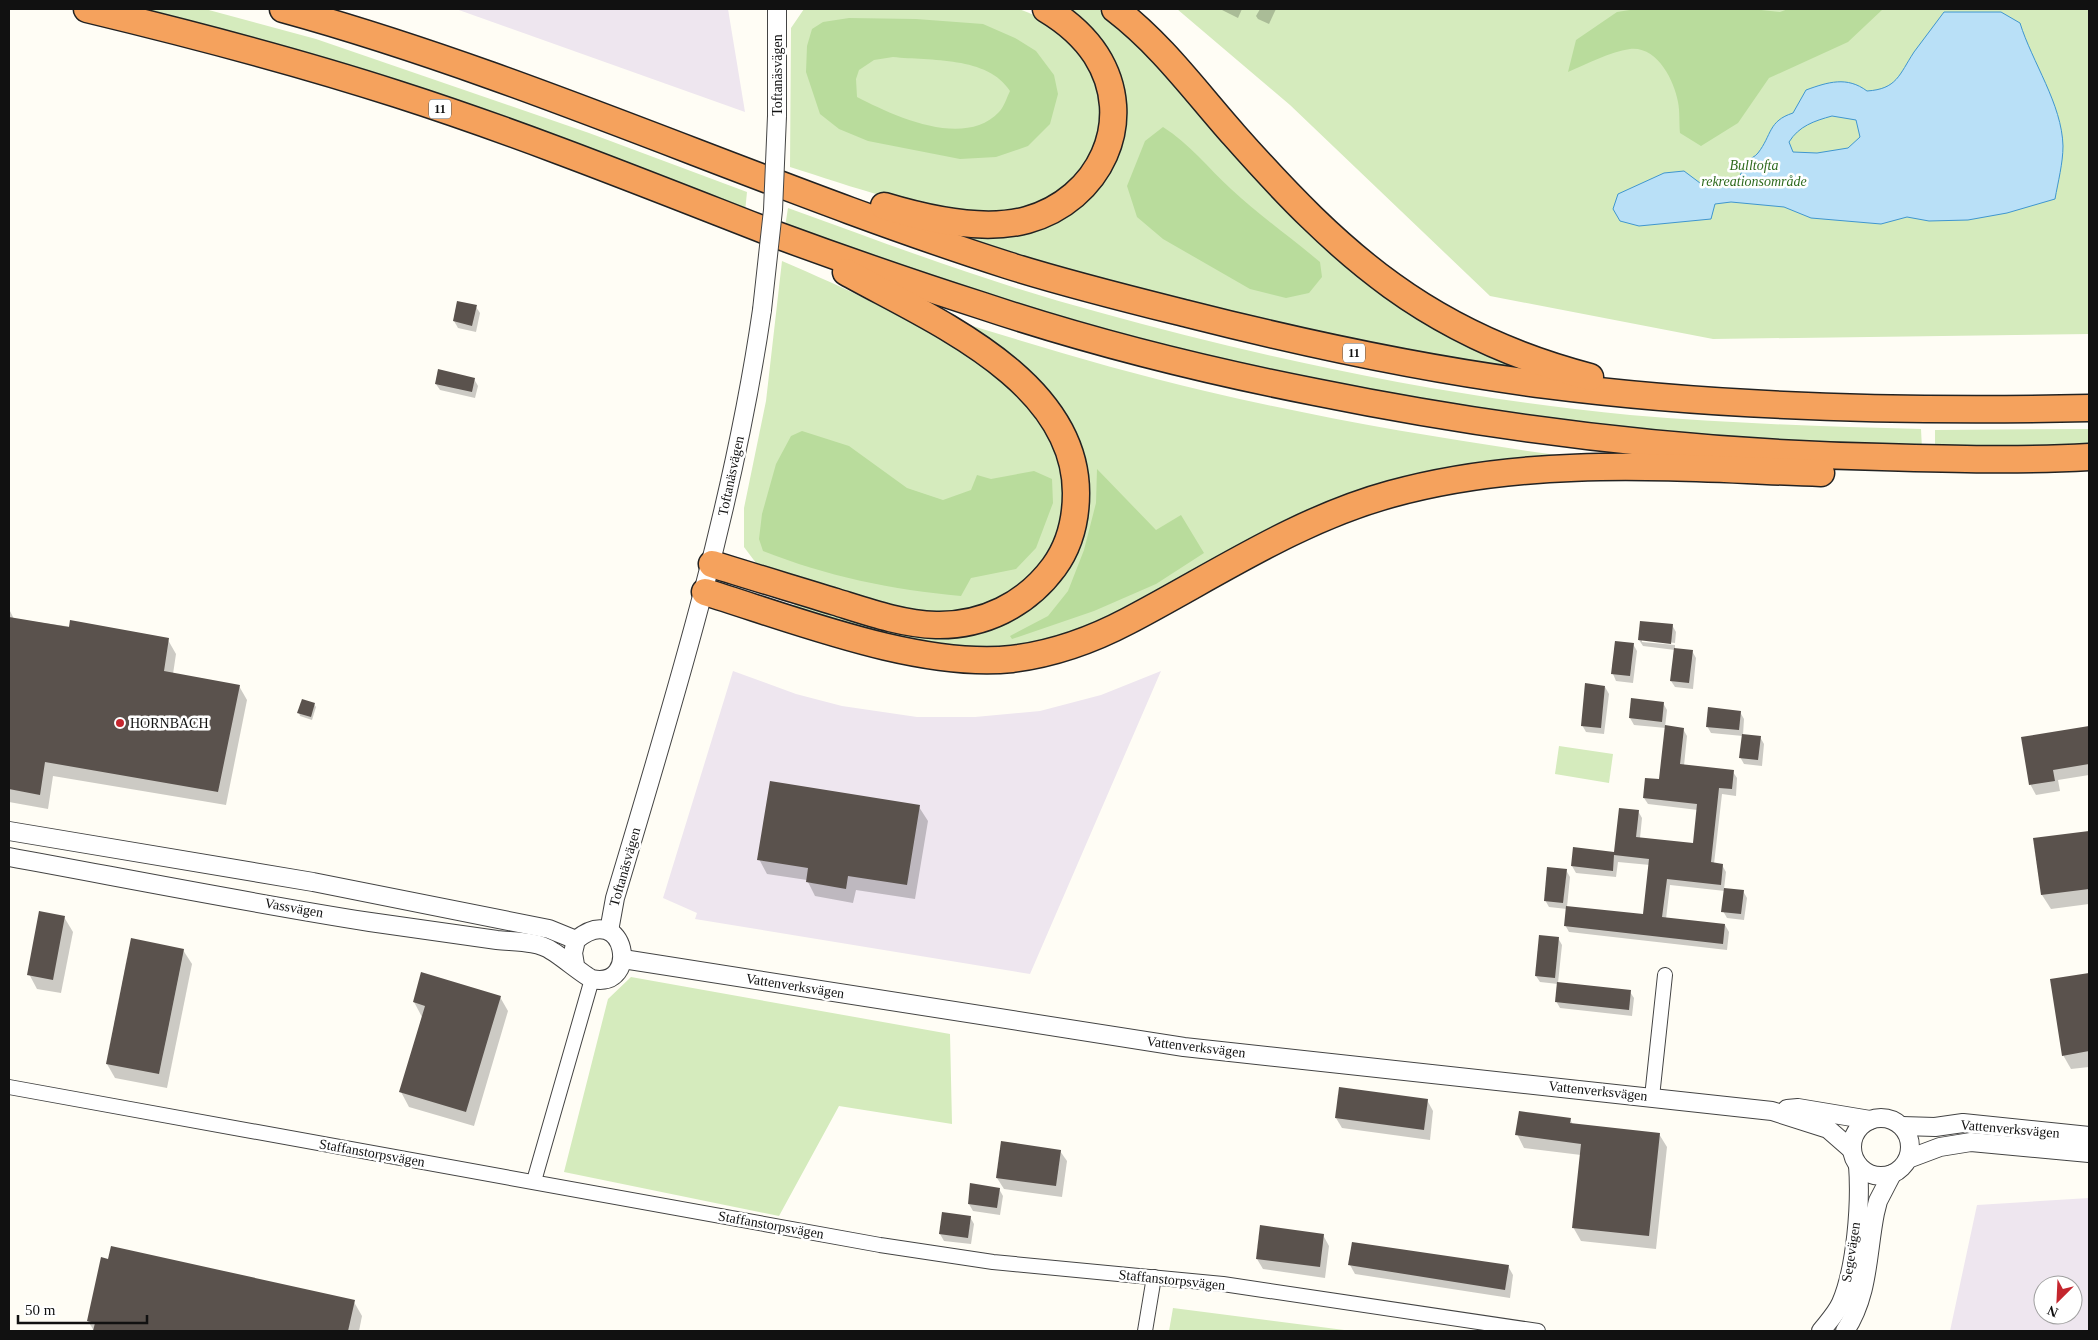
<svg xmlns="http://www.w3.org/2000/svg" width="2098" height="1340" font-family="'Times New Roman',serif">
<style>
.industrial{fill:#eee6ef;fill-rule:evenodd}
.green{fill:#d5ebbd}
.forest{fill:#b9dc9c;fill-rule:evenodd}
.water{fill:#b9e0f7;stroke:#3f96cf;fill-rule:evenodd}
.shadow{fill:#0003}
.building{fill:#5a524d}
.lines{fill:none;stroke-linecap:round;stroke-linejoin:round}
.minor-casing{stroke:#444;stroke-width:16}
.tertiary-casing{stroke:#444;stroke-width:20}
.motorway-casing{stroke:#222;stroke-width:29}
.minor{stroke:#fff;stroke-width:14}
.tertiary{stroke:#fff;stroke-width:18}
.motorway{stroke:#f5a25d;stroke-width:26}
.tertiary-bridge-casing{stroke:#444;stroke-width:20;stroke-linecap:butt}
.tertiary-bridge{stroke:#fff;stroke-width:18}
.poi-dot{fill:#c4262e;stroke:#fff;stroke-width:2}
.labels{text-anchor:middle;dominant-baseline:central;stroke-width:5;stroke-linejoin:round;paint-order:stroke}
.shield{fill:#fff;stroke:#585858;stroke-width:1}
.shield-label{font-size:12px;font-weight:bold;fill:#111}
.street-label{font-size:14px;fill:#111;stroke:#fff}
.park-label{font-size:14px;font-style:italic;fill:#2f6b1f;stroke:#fff}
.poi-label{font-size:14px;fill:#111;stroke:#fff;text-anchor:start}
</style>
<rect width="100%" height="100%" fill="#fffdf5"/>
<g class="industrial">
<path d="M 456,9 L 728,9 L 745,112 Z"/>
<path d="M 733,671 L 796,694 L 842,706 L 917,717 L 975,717 L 1040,711 L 1101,695 L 1161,671 L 1030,974 L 695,919 L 697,913 L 663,898 Z"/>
<path d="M 2089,1198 L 2089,1331 L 1950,1331 L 1977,1205 ZM 2043,1285 L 2073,1285 L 2073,1315 L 2043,1315 Z"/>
</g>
<g class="green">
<path d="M 121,9 L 205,9 L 316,39 L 589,133 L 747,192 L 745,212 Z"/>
<path d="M 804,9 L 1019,9 C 1124,46 1130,182 1016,211 C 1008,213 998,212 989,212 C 922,213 854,187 790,167 L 791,28 Z"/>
<path d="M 1063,9 L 1098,9 L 1119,23 L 1294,214 L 1556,377 L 1427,357 L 1098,281 L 921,224 L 1028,229 L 1121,131 Z"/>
<path d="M 1177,9 L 2089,9 L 2089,334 L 1713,339 L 1490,296 L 1290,105 Z"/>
<path d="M 788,208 C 890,245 993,284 1098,312 C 1271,360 1451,398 1630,415 C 1727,423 1824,427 1921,429 L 1922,449 L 1721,441 L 1409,402 L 1086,328 L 785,227 Z"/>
<path d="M 782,261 C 847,289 911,318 970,358 C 986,369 1004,381 1018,396 C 1034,414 1054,436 1059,460 C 1082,557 1011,619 917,614 C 902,613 884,604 869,600 C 832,589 796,578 759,567 L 744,547 L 744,508 L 766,401 Z"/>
<path d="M 950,319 C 1034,345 1119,371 1205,391 C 1328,420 1453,441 1578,458 L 1482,465 L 1109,620 L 1018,649 L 947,649 L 793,610 L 796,600 L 965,634 L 1084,526 L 1089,485 L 1080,445 Z"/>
<path d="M 2089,429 L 2089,448 L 1935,451 L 1935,430 Z"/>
<path d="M 1559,746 L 1613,754 L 1609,783 L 1555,774 Z"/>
<path d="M 631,977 L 950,1034 L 952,1124 L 839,1106 L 779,1216 L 564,1172 L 608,999 Z"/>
<path d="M 1173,1308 L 1352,1331 L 1169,1331 Z"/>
</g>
<g class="forest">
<path d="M 1636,9 L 1752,9 L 1780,12 L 1788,9 L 1883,9 L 1848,42 L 1769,78 L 1738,123 L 1701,146 L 1680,133 C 1679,123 1680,112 1678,102 C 1674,80 1657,46 1630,49 C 1609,52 1587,64 1568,72 L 1576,40 L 1617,12 Z"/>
<path d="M 849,18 L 916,19 L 983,24 L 1015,38 L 1036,51 L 1054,75 L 1058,94 L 1050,124 L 1028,146 L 996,157 L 960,159 L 868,141 L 839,129 L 820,114 L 806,72 L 807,46 L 812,29 L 823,22 ZM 893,57 C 930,61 988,56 1010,91 C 1007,97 1004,107 999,112 C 964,149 894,116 857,97 L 856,79 L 859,70 L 874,60 Z"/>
<path d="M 1163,127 C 1189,143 1209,169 1231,189 C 1259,215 1290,237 1320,262 L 1322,277 L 1309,293 L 1286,298 L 1250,289 L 1163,239 L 1137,217 L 1127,186 L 1145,141 Z"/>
<path d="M 802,431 L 849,446 L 907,488 L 943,500 L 971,490 L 977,475 L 991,479 L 1034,471 L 1052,479 L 1053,503 L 1036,548 L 1016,569 L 971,578 L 961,596 C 893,590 826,576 763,551 L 759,539 L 762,514 L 776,464 L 791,436 Z"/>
<path d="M 1097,469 L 1156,530 L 1181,515 L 1204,553 L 1156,584 L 1094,611 L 1012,639 L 1010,636 L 1048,616 L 1068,591 L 1084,550 L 1096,503 Z"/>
</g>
<path class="water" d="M 1944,12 L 2001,12 L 2020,23 C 2032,62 2062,104 2063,146 C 2063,163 2058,182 2055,199 L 2007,213 L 1968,220 L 1929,221 L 1907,217 L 1881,224 L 1811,218 L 1784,207 L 1731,202 L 1715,204 L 1711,219 L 1639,226 L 1620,221 L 1613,209 L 1618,194 L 1664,173 L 1684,171 L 1700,183 L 1739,179 L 1745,162 C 1749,159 1755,157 1758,153 C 1772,135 1768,121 1793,113 L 1806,90 C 1828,82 1847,76 1867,91 C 1897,89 1899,75 1914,52 C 1924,39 1934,25 1944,12 ZM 1832,116 L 1856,120 L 1860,137 L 1848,148 L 1817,153 L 1793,152 L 1789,142 C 1799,126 1814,121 1832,116 Z"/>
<g class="shadow">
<path d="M 1220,9 L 1242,9 L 1238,18 Z"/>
<path d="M 1260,9 L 1276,9 L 1269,24 L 1258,19 L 1256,16 Z"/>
<path d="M 476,307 L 480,313 L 476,332 L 458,328 L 454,321 Z"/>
<path d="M 474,379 L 478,386 L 475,398 L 440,390 L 436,384 Z"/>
<path d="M 9,609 L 14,619 L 168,640 L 176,654 L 173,674 L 239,686 L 247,700 L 226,805 L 53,776 L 48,809 L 9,802 Z"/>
<path d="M 1672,625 L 1676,632 L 1675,643 L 1642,639 L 1642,642 L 1675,645 L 1675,649 L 1692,651 L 1696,658 L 1693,689 L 1675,687 L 1671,681 L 1675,650 L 1643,646 L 1639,640 Z"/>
<path d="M 1633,644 L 1637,651 L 1633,683 L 1616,681 L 1613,674 Z"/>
<path d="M 1605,687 L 1609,694 L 1604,734 L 1586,732 L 1582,725 Z"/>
<path d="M 1663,703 L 1667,710 L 1665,727 L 1683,729 L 1687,736 L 1684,766 L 1733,772 L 1737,778 L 1736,796 L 1722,794 L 1714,864 L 1722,865 L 1726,872 L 1724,889 L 1743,891 L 1747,898 L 1744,920 L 1727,918 L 1723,911 L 1725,891 L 1670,885 L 1666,919 L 1725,925 L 1729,932 L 1727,950 L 1569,932 L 1565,925 L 1567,909 L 1549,907 L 1545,900 L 1566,870 L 1570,877 L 1567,907 L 1644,916 L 1650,865 L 1618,862 L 1616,877 L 1576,873 L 1572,866 L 1615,853 L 1638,811 L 1642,818 L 1640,838 L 1694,844 L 1698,810 L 1648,804 L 1644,798 L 1660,780 L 1666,728 L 1634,725 L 1630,718 Z"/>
<path d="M 314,704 L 316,707 L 312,720 L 300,716 L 299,713 Z"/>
<path d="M 1740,712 L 1744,719 L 1743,735 L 1760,737 L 1764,744 L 1762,766 L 1744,764 L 1740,757 L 1743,736 L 1711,733 L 1707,726 Z"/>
<path d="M 2089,727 L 2089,775 L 2058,780 L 2060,791 L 2036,795 L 2030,784 L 2023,738 Z"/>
<path d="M 919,807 L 928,821 L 915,899 L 856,890 L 853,903 L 815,896 L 807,880 L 767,874 L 759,859 Z"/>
<path d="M 2089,832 L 2089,904 L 2051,909 L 2042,895 L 2035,840 Z"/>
<path d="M 64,917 L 73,932 L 61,993 L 37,989 L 29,974 Z"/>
<path d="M 1558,938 L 1562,945 L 1558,983 L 1630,992 L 1634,998 L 1632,1016 L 1560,1008 L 1556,1001 L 1558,984 L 1540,982 L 1536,976 Z"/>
<path d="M 183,950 L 192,964 L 167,1088 L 115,1078 L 107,1064 Z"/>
<path d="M 2089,975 L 2089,1067 L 2071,1069 L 2063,1055 L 2052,980 Z"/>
<path d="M 500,997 L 508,1011 L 474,1126 L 409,1107 L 401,1092 L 422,1017 L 414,1002 Z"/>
<path d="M 1427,1100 L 1433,1111 L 1430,1140 L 1342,1128 L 1336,1118 Z"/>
<path d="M 1570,1119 L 1573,1125 L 1659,1134 L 1667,1147 L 1656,1249 L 1581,1241 L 1573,1227 L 1581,1155 L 1524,1148 L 1517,1134 Z"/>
<path d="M 1060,1151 L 1067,1161 L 1062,1197 L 1004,1189 L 997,1178 Z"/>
<path d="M 999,1189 L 1003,1196 L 1000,1215 L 973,1211 L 969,1204 Z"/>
<path d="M 970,1217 L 974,1224 L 971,1244 L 944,1241 L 940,1234 Z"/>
<path d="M 1323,1235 L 1329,1246 L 1325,1278 L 1263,1269 L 1257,1259 Z"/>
<path d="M 1350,1265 L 1508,1266 L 1513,1275 L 1510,1298 L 1355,1274 Z"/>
<path d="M 354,1302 L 362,1316 L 359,1331 L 94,1331 L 88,1321 Z"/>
</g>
<g class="building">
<path d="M 457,301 L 477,305 L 472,326 L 453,321 Z"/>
<path d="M 438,369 L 475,378 L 472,392 L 435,384 Z"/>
<path d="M 9,617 L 69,627 L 70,620 L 169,638 L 164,671 L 240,685 L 218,792 L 45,762 L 40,795 L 9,789 Z"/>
<path d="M 1640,621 L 1673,624 L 1671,644 L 1638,640 Z"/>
<path d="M 1615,641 L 1634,643 L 1630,676 L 1611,674 Z"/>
<path d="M 1674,648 L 1693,650 L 1689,683 L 1670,681 Z"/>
<path d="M 1585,683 L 1605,686 L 1601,728 L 1581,726 Z"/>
<path d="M 1631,698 L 1664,702 L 1662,722 L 1629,718 Z"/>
<path d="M 302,699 L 315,703 L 311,717 L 297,713 Z"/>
<path d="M 1708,707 L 1741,711 L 1739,730 L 1706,727 Z"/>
<path d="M 1665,725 L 1684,728 L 1680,764 L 1734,770 L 1732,789 L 1719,788 L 1711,862 L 1723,864 L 1721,885 L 1667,879 L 1662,917 L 1725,924 L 1723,944 L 1564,926 L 1566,906 L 1643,914 L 1649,859 L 1614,855 L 1613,871 L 1571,866 L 1573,847 L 1614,852 L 1619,808 L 1639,810 L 1636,837 L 1693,843 L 1697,804 L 1643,798 L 1645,778 L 1659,779 Z"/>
<path d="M 2089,726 L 2089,764 L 2053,770 L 2055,781 L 2029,785 L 2021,737 Z"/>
<path d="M 1742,734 L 1761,736 L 1758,760 L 1739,758 Z"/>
<path d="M 770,781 L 920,805 L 907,885 L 848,876 L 846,889 L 806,882 L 808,868 L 757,860 Z"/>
<path d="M 2089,831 L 2089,889 L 2041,895 L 2033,838 Z"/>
<path d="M 1547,867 L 1567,869 L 1563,903 L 1544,901 Z"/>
<path d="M 1724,888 L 1744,890 L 1741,914 L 1721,912 Z"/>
<path d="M 39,911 L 65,916 L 53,980 L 27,975 Z"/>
<path d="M 1539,935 L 1559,937 L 1555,978 L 1535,976 Z"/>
<path d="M 131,938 L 184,949 L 159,1074 L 106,1064 Z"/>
<path d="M 421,972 L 501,996 L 466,1112 L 399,1092 L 425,1006 L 413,1002 Z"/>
<path d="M 2089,973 L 2089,1051 L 2062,1056 L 2050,979 Z"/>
<path d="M 1557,982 L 1631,990 L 1629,1010 L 1555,1002 Z"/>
<path d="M 1339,1087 L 1428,1099 L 1424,1130 L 1335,1118 Z"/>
<path d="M 1519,1111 L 1571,1118 L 1570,1123 L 1660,1133 L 1649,1236 L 1572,1228 L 1581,1144 L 1515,1135 Z"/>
<path d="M 1001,1141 L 1061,1150 L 1056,1186 L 996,1178 Z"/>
<path d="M 970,1183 L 1000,1188 L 997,1208 L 968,1204 Z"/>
<path d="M 942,1212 L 971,1216 L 968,1238 L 939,1234 Z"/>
<path d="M 1260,1225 L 1324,1234 L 1320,1267 L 1256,1259 Z"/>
<path d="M 1352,1242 L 1509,1265 L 1505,1290 L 1348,1265 Z"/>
<path d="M 111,1246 L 355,1300 L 348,1331 L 93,1331 L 95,1323 L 87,1321 L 101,1257 L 108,1259 Z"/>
</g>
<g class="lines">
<defs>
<g id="minor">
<path d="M 9,1087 L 880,1245 L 993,1262 L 1223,1284 L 1538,1331"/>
<path d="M 1652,1097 L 1665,975"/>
<path d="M 534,1181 L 592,979"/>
<path d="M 1145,1331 L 1154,1277"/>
</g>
<g id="tertiary">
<path d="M 777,9 L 777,116"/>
<path d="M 9,831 L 313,882 L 549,929 L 576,940"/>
<path d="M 9,857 C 129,879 249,903 370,922 C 412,928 455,934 497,940 C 515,942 538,941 552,951 C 561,956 586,977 592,979 C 641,990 626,899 576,940 L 573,953 L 575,965"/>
<path d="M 609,931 L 615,898 C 673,704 733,510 762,310"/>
<path d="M 623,959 L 1184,1047 L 1772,1111 L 1828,1129 L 1852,1150"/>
<path d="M 1787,1109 L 1798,1108 L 1870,1120"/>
<circle cx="1881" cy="1147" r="29"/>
<path d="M 1902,1126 L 1935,1127 L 1963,1123 L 2089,1136"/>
<path d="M 1908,1159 L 1940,1147 L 1971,1142 L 2089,1153"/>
<path d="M 1821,1331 C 1828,1322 1836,1314 1841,1303 C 1856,1268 1861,1204 1858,1165"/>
<path d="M 1845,1331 C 1869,1295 1867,1253 1875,1213 L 1878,1201 L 1892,1174"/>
</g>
<g id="motorway">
<path d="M 87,9 C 191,34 295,61 397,94 C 525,135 651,186 777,235 C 845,260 914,284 983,306 C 1091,342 1203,370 1315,392 C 1502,430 1690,453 1882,457 C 1951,459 2020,461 2089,457"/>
<path d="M 283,9 C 530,77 763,187 1007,265 C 1067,284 1128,299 1188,314 C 1306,344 1426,370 1547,385 C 1726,408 1908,412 2089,408"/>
<path d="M 1115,9 C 1162,45 1195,91 1234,135 C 1341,256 1429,335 1590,377"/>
<path d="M 884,206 C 927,219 983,232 1027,220 C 1099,200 1138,121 1096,55 C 1083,35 1066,21 1046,9"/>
<path d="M 712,564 C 753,577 794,589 836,602 C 868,612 902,624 936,625 C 983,626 1026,605 1054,567 C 1070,545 1076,519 1076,493 C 1076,379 930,319 846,272"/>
<path d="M 705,592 C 793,619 919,669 1012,659 C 1052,654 1092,640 1128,621 C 1214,576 1296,520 1391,494 C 1532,455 1676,468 1821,473"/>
</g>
</defs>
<use href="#minor" class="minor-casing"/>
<use href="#tertiary" class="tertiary-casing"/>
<use href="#motorway" class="motorway-casing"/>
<use href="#minor" class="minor"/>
<use href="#tertiary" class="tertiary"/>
<use href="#motorway" class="motorway"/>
<defs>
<path id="tertiary-bridge" d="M 762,310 L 773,210 L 777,116"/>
</defs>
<use href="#tertiary-bridge" class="tertiary-bridge-casing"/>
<use href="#tertiary-bridge" class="tertiary-bridge"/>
</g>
<circle class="poi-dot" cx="120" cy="723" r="5"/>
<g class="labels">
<g class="shield">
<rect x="429" y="99.5" width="22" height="19" rx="4"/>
<rect x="1343" y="343.5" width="22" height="19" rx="4"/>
</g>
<g class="shield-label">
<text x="440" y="109">11</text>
<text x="1354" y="353">11</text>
</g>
<g class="street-label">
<text transform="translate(777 75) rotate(-90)">Toftanäsvägen</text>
<text transform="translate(731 476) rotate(-78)">Toftanäsvägen</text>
<text transform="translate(625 867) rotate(-74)">Toftanäsvägen</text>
<text transform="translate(294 908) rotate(10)">Vassvägen</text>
<text transform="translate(795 986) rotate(9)">Vattenverksvägen</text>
<text transform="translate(1196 1047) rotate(7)">Vattenverksvägen</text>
<text transform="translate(1598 1091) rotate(6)">Vattenverksvägen</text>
<text transform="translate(2010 1129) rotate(5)">Vattenverksvägen</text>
<text transform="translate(372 1153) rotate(10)">Staffanstorpsvägen</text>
<text transform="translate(771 1225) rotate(10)">Staffanstorpsvägen</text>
<text transform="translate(1851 1252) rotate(-81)">Segevägen</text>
<text transform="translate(1172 1280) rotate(6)">Staffanstorpsvägen</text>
</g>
<g class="park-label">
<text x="1754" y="165">Bulltofta<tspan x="1754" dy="16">rekreationsområde</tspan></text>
</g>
<g class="poi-label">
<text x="130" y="723">HORNBACH</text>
</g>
</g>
<rect width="2098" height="1340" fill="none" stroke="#111111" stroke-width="20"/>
<g transform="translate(2058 1300) rotate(204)"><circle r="24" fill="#ffffff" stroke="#a0a0a0"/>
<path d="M0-4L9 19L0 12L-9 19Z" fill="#c4262e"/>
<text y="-8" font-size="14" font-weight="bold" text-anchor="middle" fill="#111111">N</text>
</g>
<path d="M18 1315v8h129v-8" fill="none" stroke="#111111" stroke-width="2.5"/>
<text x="25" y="1315" font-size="15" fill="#111111" stroke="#ffffff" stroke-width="4" paint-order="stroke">50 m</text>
</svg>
